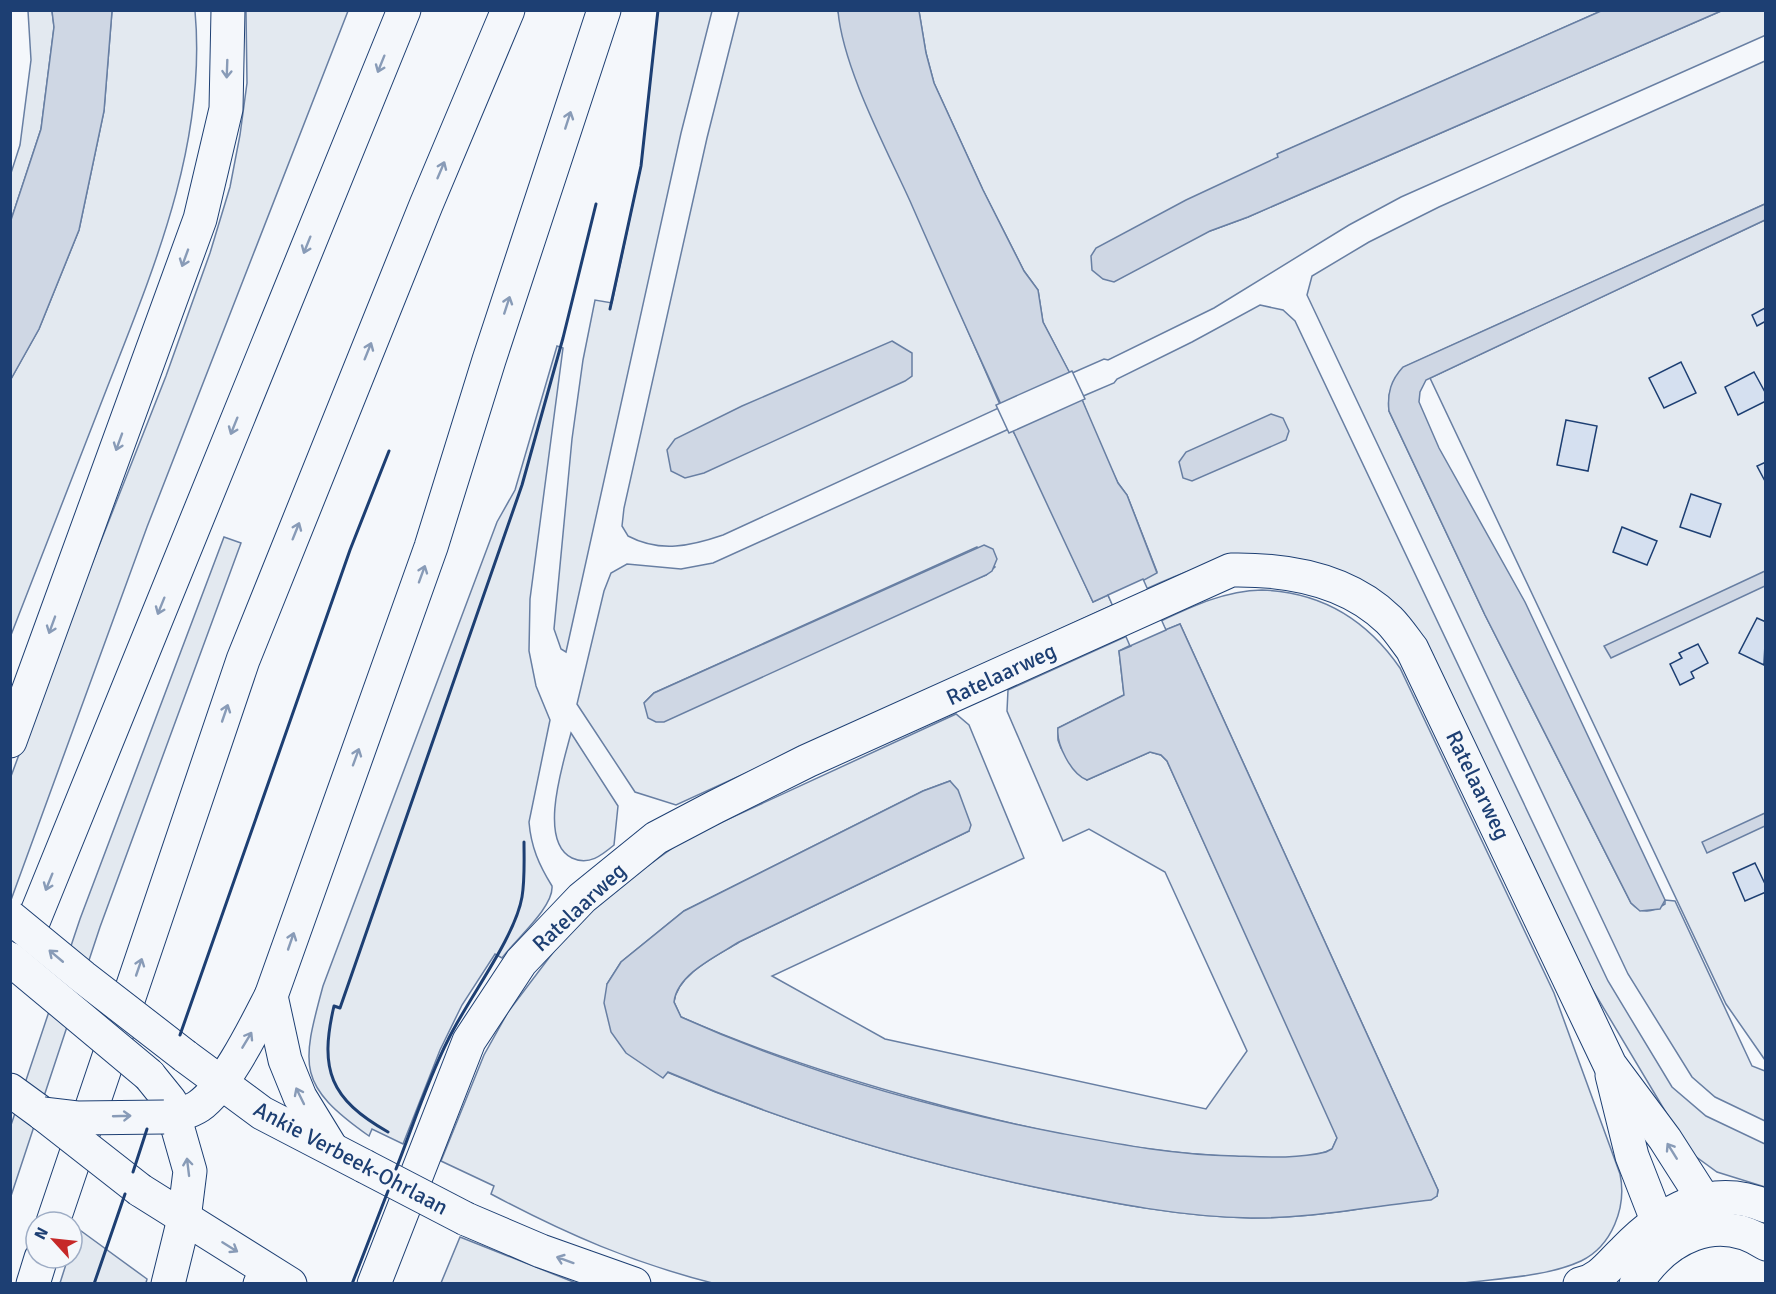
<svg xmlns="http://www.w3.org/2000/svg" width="1776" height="1294" font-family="Signika,sans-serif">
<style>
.green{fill:#e3e9f0;stroke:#687fa3;stroke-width:1.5;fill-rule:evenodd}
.water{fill:#cfd7e4;stroke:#687fa3;stroke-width:1.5}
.pier{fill:#f4f7fb;stroke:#687fa3;stroke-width:1.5}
.building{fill:#d5e0f0;stroke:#1d3f73;stroke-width:1.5}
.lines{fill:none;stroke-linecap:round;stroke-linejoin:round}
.minor-casing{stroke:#1d3f73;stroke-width:35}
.major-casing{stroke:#1d3f73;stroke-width:35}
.highway-casing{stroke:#1d3f73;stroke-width:35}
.minor{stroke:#f4f7fb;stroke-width:33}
.major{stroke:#f4f7fb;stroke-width:33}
.highway{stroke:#f4f7fb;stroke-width:33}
.major-bridge-casing{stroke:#1d3f73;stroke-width:35;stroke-linecap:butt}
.highway-bridge-casing{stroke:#1d3f73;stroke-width:35;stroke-linecap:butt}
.major-bridge{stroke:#f4f7fb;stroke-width:33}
.highway-bridge{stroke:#f4f7fb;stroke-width:33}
.wall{stroke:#1d3f73;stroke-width:3}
.oneway{stroke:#889bb7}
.labels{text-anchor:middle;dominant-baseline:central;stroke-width:4.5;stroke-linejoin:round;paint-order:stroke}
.street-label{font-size:22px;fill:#1d3f73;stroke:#f4f7fb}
</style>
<rect width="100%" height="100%" fill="#f4f7fb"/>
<g class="green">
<path d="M 28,11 L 52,11 L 54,27 L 41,129 L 11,220 L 11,173 L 20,145 L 31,60 Z"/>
<path d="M 112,11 L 195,11 C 207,143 154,268 107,388 C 75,470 43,553 11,635 L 11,379 L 39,329 L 79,230 L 104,111 Z"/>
<path d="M 246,11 L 348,11 L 147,527 L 11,900 L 10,779 L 52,665 L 166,376 L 210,253 L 230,187 L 240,135 L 247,83 Z"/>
<path d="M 658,11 L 712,11 L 681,133 L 566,652 L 561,649 L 554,629 L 572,439 L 583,360 L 595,300 L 612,303 L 641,166 Z"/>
<path d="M 739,11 L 838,11 L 849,57 L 1001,407 L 723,535 C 691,546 660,553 628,536 L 622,526 L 624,508 L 707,138 Z"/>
<path d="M 919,11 L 1601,11 L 1278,154 L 1278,157 L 1210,231 L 1248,217 L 1721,11 L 1765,11 L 1766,35 L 1401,197 L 1349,225 L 1214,308 L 1108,360 L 1104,359 L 1070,374 L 1043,322 L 1038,290 L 1024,271 L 983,190 L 934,83 L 926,53 Z"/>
<path d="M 1765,61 L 1765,204 L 1404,367 C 1392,382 1387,392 1389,411 L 1485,615 L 1631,903 C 1642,915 1652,912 1665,904 L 1665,900 L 1675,901 L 1752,1066 L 1765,1071 L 1765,1121 L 1715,1097 L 1692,1077 L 1628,974 L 1307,295 L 1312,276 L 1369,242 L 1439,207 Z"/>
<path d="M 1765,220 L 1765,1060 L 1726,1004 L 1430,378 Z"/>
<path d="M 1260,305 L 1283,310 L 1295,321 L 1608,981 L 1672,1087 L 1706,1116 L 1765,1144 L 1765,1187 L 1717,1172 L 1695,1156 L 1680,1136 L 1591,987 L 1550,903 L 1346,573 C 1268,543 1220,555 1146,589 L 1142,580 L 1157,572 L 1127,495 L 1118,483 L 1098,442 L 1081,397 L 1114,383 L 1117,379 L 1192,342 Z"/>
<path d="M 557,346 L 563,348 L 530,599 L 529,651 L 536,686 L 550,720 L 529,822 C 531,847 539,865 552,886 C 554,907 515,940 502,958 L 495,954 L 462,1005 L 440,1050 L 403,1144 L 372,1129 L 369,1136 C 297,1085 301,1067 323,986 L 497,522 L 515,490 Z"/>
<path d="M 1011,428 L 1023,448 L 1093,602 L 1108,595 L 1113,605 L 676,805 L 635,792 L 577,704 L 604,591 L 611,573 L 627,564 L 681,569 L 713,563 ZM 977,547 L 995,567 L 986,575 L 644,703 L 654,693 Z"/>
<path d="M 224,537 L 241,543 L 100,927 L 11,1196 L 11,1125 L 80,919 Z"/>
<path d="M 1262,590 C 1322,592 1367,620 1400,668 L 1554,993 L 1620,1174 C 1627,1207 1612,1246 1581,1261 C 1546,1277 1500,1278 1463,1283 L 716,1284 C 633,1263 566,1234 491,1194 L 494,1186 L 441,1161 L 484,1055 L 508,1012 L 570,930 L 610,893 L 685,839 L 956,714 L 969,725 L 1024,858 L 772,976 L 885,1039 L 1206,1109 L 1247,1051 L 1165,872 L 1089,829 L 1063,841 L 1007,711 L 1008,690 L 1127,636 L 1131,645 L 1119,651 L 1124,695 L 1058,728 L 1058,740 L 1061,748 L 1087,780 L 1150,752 L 1161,755 L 1167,761 L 1335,1130 L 1337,1138 L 1332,1149 C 1308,1162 1274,1157 1247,1157 C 1138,1154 1030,1130 925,1101 C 842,1078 760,1052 681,1017 L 674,1002 C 677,974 717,956 739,942 L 969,831 L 950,781 L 923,791 L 684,911 L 621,962 L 607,984 L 663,1077 L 667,1072 C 788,1124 915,1162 1045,1189 C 1112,1203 1182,1217 1252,1218 C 1314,1218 1375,1207 1437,1196 L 1438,1190 L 1180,624 L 1166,630 L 1161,621 C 1195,605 1225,591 1262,590 Z"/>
<path d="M 571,733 L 618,806 L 614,845 C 602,855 589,866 572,858 C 537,841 564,761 571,733 Z"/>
<path d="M 77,1228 L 147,1279 L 146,1283 L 60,1283 L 68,1258 L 72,1258 L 72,1245 Z"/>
<path d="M 460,1237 L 576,1283 L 441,1283 Z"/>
</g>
<g class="water">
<path d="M 52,11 L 112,11 L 104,111 L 79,230 L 39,329 L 11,379 L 11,220 L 41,129 L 54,27 Z"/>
<path d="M 838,11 L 919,11 L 926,53 L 934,83 L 983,190 L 1024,271 L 1038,290 L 1043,322 L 1074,381 L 1118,483 L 1127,495 L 1157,573 L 1142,581 L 1165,630 L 1180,624 L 1438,1190 L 1437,1196 L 1431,1200 C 1371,1206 1311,1219 1251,1218 C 1181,1217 1112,1203 1044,1189 C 915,1162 788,1124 668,1072 L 663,1078 L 626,1053 L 611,1032 L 604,1003 L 607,984 L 621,962 L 684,911 L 923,791 L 950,781 L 958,790 L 971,825 L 969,831 L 739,942 C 717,956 677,974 674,1002 L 681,1017 C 801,1071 930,1108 1059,1133 C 1118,1144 1175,1155 1235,1156 C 1266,1157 1296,1159 1326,1152 L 1332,1149 L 1337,1138 L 1167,761 L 1161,755 L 1150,752 L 1087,780 C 1071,774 1056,744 1058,728 L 1124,695 L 1119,651 L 1131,646 L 1108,595 L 1093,602 C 1030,469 969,336 910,201 C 886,148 843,68 838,11 Z"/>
<path d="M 1601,11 L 1721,11 L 1248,217 L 1210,231 L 1114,282 L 1103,279 L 1092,270 L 1091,256 L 1096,248 L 1186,200 L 1278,157 L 1277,154 Z"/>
<path d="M 1765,204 L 1765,220 L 1426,380 L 1420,392 L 1419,402 L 1439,448 L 1525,602 L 1665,900 L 1660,909 L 1640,911 L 1631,903 L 1485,615 L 1389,411 C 1387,393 1391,380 1403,367 Z"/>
<path d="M 892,341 L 912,353 L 912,376 L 905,381 L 704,473 L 685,478 L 671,471 L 667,450 L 675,439 L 742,406 Z"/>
<path d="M 1271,414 L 1283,418 L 1289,431 L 1286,440 L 1192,481 L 1183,478 L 1179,462 L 1186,452 Z"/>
<path d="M 984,545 L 993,549 L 997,559 L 992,571 L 986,575 L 664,722 L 656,722 L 648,718 L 644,703 L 654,693 Z"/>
<path d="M 1765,571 L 1765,586 L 1611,658 L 1604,646 Z"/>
<path d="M 1765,813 L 1765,826 L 1707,853 L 1702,842 Z"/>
</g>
<g class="pier">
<path d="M 1072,371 L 1085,399 L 1009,433 L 996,405 Z"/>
<path d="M 1143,579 L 1166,630 L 1130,646 L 1108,595 Z"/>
</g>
<g class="building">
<path d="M 1765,308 L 1766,321 L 1757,326 L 1752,315 Z"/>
<path d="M 1681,362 L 1696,393 L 1664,408 L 1649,378 Z"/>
<path d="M 1754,372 L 1766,394 L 1766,401 L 1738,415 L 1725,387 Z"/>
<path d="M 1566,420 L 1597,426 L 1588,471 L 1557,465 Z"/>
<path d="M 1766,462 L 1766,483 L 1757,466 Z"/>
<path d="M 1691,494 L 1721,504 L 1710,537 L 1680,527 Z"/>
<path d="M 1622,527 L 1657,541 L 1647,565 L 1613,552 Z"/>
<path d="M 1757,618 L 1766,622 L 1764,665 L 1739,653 Z"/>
<path d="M 1698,644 L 1708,663 L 1691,672 L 1694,678 L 1680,685 L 1670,664 L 1682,658 L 1679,653 Z"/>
<path d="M 1755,863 L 1766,886 L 1766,892 L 1745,901 L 1733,873 Z"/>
</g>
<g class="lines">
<defs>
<g id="minor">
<path d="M 1612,1075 L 1632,1156 L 1657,1220"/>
<path d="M 374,1284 L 469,1041 L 521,962 L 582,898 L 656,838 L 715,807 L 807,761 L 1231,570 C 1288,569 1347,579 1389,620 C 1398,629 1405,640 1412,649 L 1610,1065 L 1665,1139 L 1704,1200"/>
</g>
<g id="major">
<path d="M 185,1056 L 262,1113 L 364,1166"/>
<path d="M 10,1090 L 43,1114"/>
<path d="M 140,1190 L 290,1284"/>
<path d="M 466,1219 L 541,1251 L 634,1284"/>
<path d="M 1580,1284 C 1600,1280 1610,1264 1624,1251 C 1662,1212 1709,1182 1766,1206"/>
<path d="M 1636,1284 C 1665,1238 1716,1211 1766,1244"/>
</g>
<g id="highway">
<path d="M 10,741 L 200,219 L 226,109 L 228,10"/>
<path d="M 18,959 L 404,10"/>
<path d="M 271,996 L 285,1060 L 300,1097 L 330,1146"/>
<path d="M 149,1075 L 170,1101 L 190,1171 L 184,1219 L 168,1284"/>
<path d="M 164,1117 C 175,1116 190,1112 199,1106 C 226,1087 256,1025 271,996 L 431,547 L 489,360 L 604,10"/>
<path d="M 53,1222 L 243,660 L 426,205 L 508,10"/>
<path d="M 33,1284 L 41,1258"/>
<path d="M 260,1284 L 275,1276"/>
</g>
</defs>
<use href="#minor" class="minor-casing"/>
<use href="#major" class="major-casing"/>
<use href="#highway" class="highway-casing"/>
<use href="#minor" class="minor"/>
<use href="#major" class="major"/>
<use href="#highway" class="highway"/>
<defs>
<g id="major-bridge">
<path d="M 10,917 L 83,977 L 185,1056"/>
<path d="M 43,1114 L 140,1190"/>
<path d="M 364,1166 L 466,1219"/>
</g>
<g id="highway-bridge">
<path d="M 10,959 L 149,1075"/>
<path d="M 43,1114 L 77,1118 L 164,1117"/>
</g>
</defs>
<use href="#major-bridge" class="major-bridge-casing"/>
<use href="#highway-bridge" class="highway-bridge-casing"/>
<use href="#major-bridge" class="major-bridge"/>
<use href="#highway-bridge" class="highway-bridge"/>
<g class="wall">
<path d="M 610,309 L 641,166 L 658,10"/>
<path d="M 180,1035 L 350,550 L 389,451"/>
<path d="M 388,1132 C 330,1099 319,1070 334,1006 L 340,1008 L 522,485 L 563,338 L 596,204"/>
<path d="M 396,1169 C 413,1126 427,1081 448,1040 C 467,1000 515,938 522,897 C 525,879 524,860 524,842"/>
<path d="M 133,1172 L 147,1129"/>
<path d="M 94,1284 L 125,1194"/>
<path d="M 352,1284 L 388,1191"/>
</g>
</g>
<defs><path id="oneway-shaft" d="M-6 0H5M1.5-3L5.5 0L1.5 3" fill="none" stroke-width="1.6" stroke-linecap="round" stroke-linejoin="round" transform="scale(1.5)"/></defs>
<g class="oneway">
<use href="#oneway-shaft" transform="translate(381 64) rotate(112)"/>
<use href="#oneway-shaft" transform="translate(227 69) rotate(92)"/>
<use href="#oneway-shaft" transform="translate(568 120) rotate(-72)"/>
<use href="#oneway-shaft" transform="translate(441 170) rotate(-67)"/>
<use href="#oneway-shaft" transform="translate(307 245) rotate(112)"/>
<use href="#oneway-shaft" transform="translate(185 258) rotate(110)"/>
<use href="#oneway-shaft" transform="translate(507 305) rotate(-72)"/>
<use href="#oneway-shaft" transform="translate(368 351) rotate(-68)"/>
<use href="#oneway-shaft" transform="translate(234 426) rotate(112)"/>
<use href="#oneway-shaft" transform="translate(119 442) rotate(110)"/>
<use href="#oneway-shaft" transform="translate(296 531) rotate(-68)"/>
<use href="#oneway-shaft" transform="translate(422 574) rotate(-70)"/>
<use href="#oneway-shaft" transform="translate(161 606) rotate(112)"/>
<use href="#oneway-shaft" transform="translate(52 625) rotate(110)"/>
<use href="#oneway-shaft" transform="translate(225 713) rotate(-71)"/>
<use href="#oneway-shaft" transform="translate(356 757) rotate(-70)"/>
<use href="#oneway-shaft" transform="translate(49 882) rotate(112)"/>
<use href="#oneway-shaft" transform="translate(291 941) rotate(-71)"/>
<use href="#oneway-shaft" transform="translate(56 956) rotate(-140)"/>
<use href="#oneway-shaft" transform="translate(139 967) rotate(-71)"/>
<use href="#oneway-shaft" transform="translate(247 1040) rotate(-59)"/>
<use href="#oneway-shaft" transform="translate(300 1096) rotate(-116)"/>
<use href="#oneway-shaft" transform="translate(122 1116) rotate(-2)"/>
<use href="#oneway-shaft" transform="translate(1672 1151) rotate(-122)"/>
<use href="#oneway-shaft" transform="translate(188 1167) rotate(-97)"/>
<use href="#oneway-shaft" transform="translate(230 1247) rotate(32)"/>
<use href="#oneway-shaft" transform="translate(565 1260) rotate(-160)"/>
</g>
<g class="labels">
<g class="street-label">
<text transform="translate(1001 674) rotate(-25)">Ratelaarweg</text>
<text transform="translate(1478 785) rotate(64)">Ratelaarweg</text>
<text transform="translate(579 907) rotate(-43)">Ratelaarweg</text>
<text transform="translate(351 1158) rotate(28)">Ankie Verbeek-Ohrlaan</text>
</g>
</g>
<rect width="1776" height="1294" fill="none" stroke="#1d3f73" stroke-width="24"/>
<g transform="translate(54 1240) rotate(297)"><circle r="28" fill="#f4f7fb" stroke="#9eadc5" stroke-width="1.5"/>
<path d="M0-4.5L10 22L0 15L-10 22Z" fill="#c62828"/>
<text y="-9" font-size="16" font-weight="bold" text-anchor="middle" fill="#1d3f73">N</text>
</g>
</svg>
